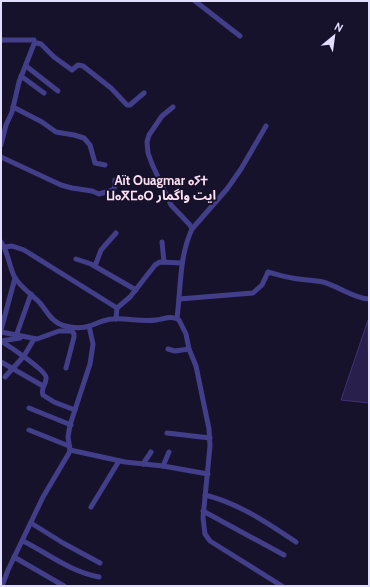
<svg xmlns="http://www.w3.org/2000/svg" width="370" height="587" font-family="Cabin,'Noto Sans Arabic','Noto Sans Tifinagh',sans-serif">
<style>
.building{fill:#281f4d;stroke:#403178}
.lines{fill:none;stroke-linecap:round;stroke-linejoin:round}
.minor{stroke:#423e8a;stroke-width:5}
.labels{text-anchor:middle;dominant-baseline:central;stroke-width:4;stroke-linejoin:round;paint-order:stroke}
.quarter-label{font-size:13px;font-weight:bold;fill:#fee0f3;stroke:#17122c}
</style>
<rect width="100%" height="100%" fill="#17122c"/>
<path class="building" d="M 368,320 L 369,403 L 341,400 Z"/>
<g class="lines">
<g class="minor">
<path d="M 195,1 L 240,36"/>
<path d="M 1,40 L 34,40"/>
<path d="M 26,66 L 58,91"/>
<path d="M 21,76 L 44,93"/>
<path d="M 13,107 L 42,122 L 56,132 L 74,135 L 84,138 L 90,145 L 95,163 L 105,165"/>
<path d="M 173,107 L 162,116 L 149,135 L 147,142 L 148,153 L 152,164 L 171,205 L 190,225 L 192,229 C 179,257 181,288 177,318"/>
<path d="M 1,145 L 6,125 L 12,112 L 19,82 L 34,44 L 37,43 L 41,44 L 54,57 L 72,70 L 78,65 L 83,66 L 111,88 L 127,105 L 130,105 L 144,93"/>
<path d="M 1,157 L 61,185 L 72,188 L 92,191 L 99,194 L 113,190 L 115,186 L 115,180"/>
<path d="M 192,229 L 227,189 L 241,169 L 266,126"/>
<path d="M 1,242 C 8,252 9,265 14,276 C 19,286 31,294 39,302 C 45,308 48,316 55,321 C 63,328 80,329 90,326 C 98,323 105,319 113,319 C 127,318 142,322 156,320 C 164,319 172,315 179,320 L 186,334 L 189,349 L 196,366 L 209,429 L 210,446 L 203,518 L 205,534 L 210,541 L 282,586"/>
<path d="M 162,242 L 164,262"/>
<path d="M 5,247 L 12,246 L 24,250 L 117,308"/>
<path d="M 76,259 L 91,264 L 136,290"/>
<path d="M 95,266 L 101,250 L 116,233"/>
<path d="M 179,299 L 253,293 L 262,285 L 268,272 C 276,274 284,277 292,278 C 303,280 313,280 323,282 C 338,286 355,299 369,299"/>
<path d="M 116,319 L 117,308 L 130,297 L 155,265 L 160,262 L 182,263"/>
<path d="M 1,330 L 15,278"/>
<path d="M 1,332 L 37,339 L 59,331 L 72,331 L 74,334 L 74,337 L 66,368"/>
<path d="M 16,336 L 31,294"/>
<path d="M 1,341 C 9,346 45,370 46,377 C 47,384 40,388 43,395 L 54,402 L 75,410"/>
<path d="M 1,341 L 20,338"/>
<path d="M 168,349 L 175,351 L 189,349"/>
<path d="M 1,362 L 43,386"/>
<path d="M 5,377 L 24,356 L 34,339"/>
<path d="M 29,408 L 71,425"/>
<path d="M 29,430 L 69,446"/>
<path d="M 167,433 L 210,438"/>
<path d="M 70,450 L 125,462 L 163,466 L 208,474"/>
<path d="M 143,464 L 151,452"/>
<path d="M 163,466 L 169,452"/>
<path d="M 205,495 C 238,503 268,523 296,542"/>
<path d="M 91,507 L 119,461"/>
<path d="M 203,511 L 284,555"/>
<path d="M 31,523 L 63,543 L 100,563"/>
<path d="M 23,541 C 49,554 69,571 99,577"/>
<path d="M 14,557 L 64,586"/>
<path d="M 2,586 L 8,570 L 43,497 L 69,453 L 70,450 L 68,437 L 70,425 L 90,364 L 92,351 L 93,344 L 89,326"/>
</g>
</g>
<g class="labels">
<g class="quarter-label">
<text x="161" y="180">Aït Ouagmar ⴰⵢⵜ<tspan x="161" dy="15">ⵡⴰⴳⵎⴰⵔ ايت واگمار</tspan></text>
</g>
</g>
<rect width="370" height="587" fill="none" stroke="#e2defe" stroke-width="4"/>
<g transform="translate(334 36) rotate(29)" stroke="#17122c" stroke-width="3" paint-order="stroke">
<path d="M0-3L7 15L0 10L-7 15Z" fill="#e2defe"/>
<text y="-6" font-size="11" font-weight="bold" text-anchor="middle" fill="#e2defe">N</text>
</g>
</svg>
